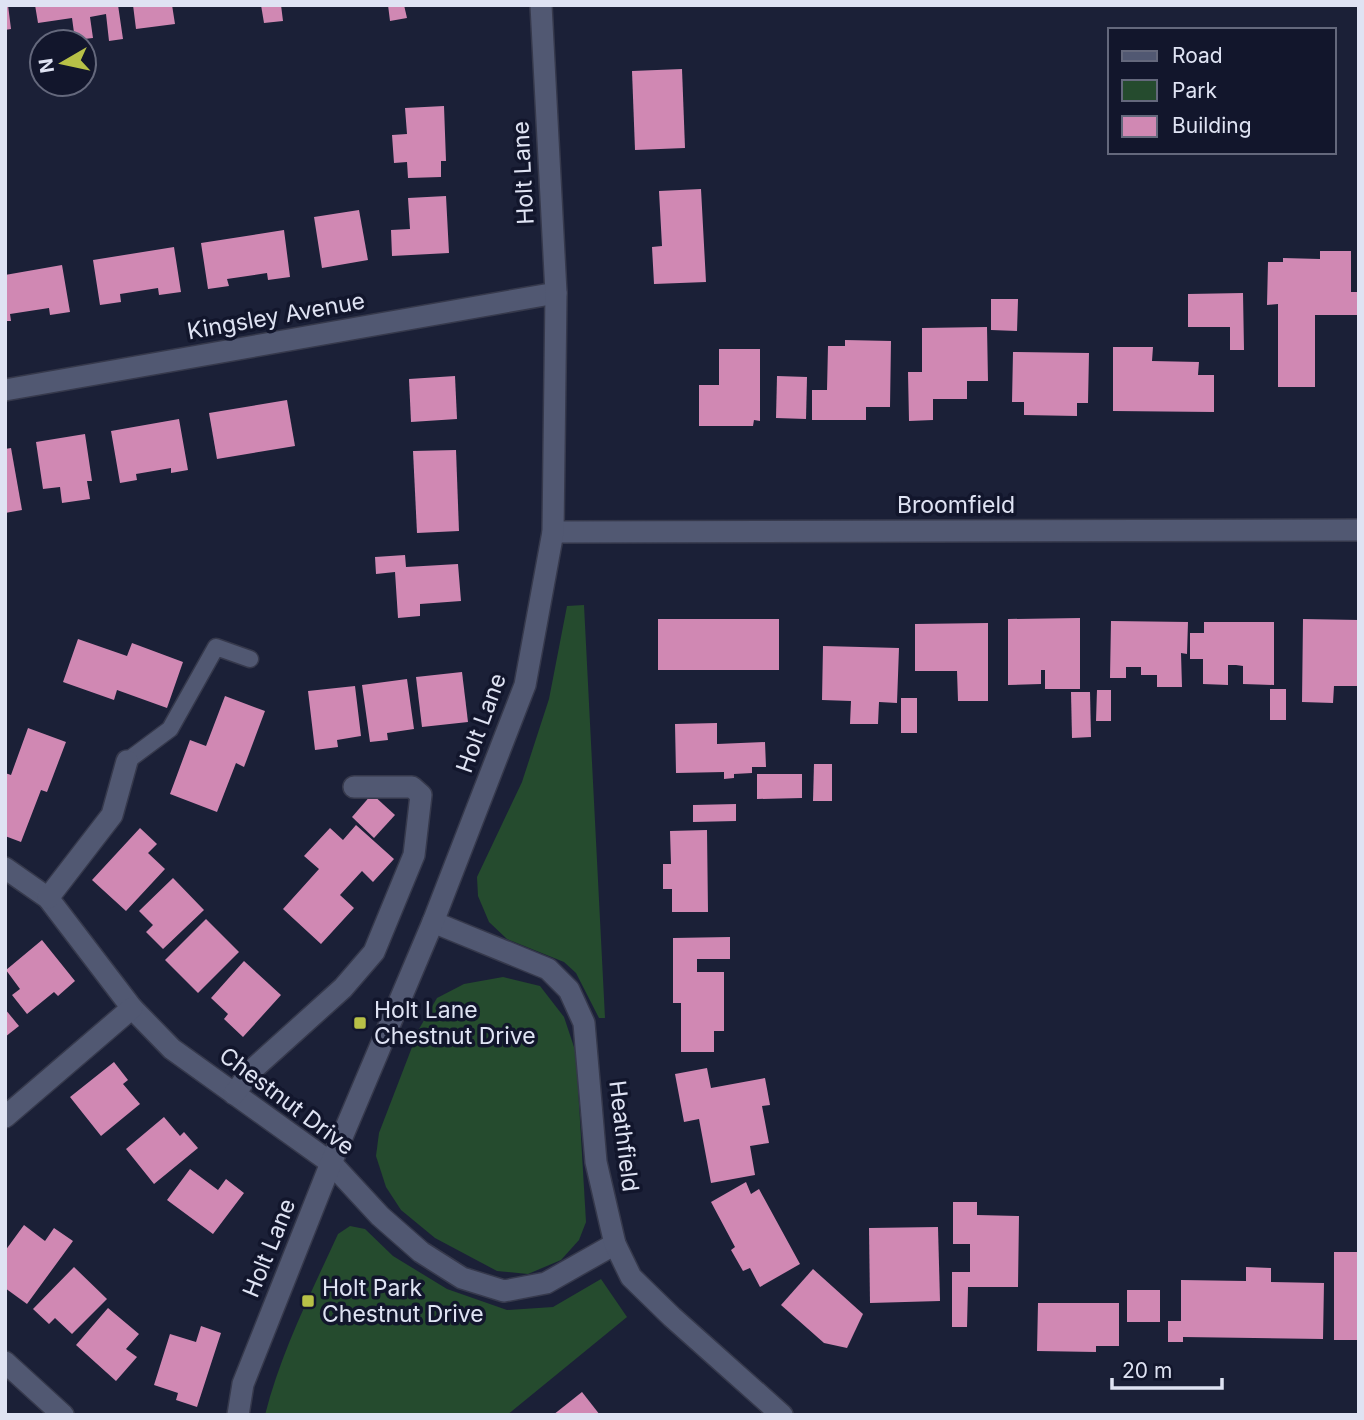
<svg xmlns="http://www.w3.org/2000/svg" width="1364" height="1420" font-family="Inter,sans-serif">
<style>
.green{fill:#254b2e}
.building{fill:#d088b3}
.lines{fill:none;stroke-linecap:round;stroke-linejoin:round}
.service-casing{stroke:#36394c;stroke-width:19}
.minor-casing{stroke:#36394c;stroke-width:24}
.service{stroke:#515872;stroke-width:16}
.minor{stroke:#515872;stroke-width:21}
.poi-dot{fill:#b8c147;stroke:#12162c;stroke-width:2.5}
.labels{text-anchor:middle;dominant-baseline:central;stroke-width:7;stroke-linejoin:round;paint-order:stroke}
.street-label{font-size:23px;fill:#dfe3f3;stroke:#12162c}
.poi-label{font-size:23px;fill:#dfe3f3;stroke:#12162c;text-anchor:start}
</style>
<rect width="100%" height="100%" fill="#1b2037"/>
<g class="green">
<path d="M 584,605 L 605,1018 L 599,1018 L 576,973 L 564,962 L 507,939 L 489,922 L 478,896 L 477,877 L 522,782 L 549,699 L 567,606 Z"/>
<path d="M 503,977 L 540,986 L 564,1017 L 576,1053 L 586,1222 L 579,1240 L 561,1260 L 528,1274 L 497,1271 L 435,1238 L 401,1210 L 386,1187 L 376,1156 L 379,1133 L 419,1029 L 437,998 L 464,984 Z"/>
<path d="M 350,1226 L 365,1229 L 393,1256 L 447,1289 L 507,1310 L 553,1307 L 601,1279 L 627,1317 L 507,1415 L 265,1415 C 281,1352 311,1293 338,1234 Z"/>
</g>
<g class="building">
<path d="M 5,5 L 8,5 L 11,29 L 5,30 Z"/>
<path d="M 35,5 L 118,5 L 123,39 L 109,41 L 106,14 L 90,17 L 93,38 L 75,40 L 72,18 L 38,23 Z"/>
<path d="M 133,5 L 172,5 L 175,24 L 136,29 Z"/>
<path d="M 261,5 L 281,5 L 283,21 L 264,23 Z"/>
<path d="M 388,5 L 404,5 L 407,18 L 390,21 Z"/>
<path d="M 682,69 L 685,148 L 635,150 L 632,71 Z"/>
<path d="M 444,106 L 446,161 L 441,161 L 441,177 L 408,178 L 407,162 L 394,163 L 392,135 L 407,134 L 405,108 Z"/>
<path d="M 701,189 L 706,282 L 654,284 L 652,247 L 662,246 L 659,191 Z"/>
<path d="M 446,196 L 449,253 L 392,256 L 391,230 L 410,229 L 408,198 Z"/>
<path d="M 359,210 L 368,260 L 322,268 L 314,217 Z"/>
<path d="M 284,230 L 290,277 L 268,280 L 267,273 L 227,279 L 229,286 L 208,289 L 201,243 Z"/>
<path d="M 174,247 L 181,292 L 159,295 L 158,288 L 120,294 L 121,302 L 100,305 L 93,260 Z"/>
<path d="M 1320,251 L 1351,251 L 1351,292 L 1359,292 L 1359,315 L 1315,315 L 1315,387 L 1278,387 L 1278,304 L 1267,305 L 1268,262 L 1283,262 L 1283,258 L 1320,259 Z"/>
<path d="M 62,265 L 70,312 L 50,315 L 49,308 L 10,314 L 11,321 L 5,321 L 5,275 Z"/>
<path d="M 1243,293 L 1244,350 L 1230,350 L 1230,327 L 1188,327 L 1188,294 Z"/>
<path d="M 991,299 L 1018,299 L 1017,331 L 991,330 Z"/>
<path d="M 987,327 L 988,381 L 967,381 L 967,399 L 933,399 L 933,420 L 909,421 L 908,372 L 922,372 L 922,328 Z"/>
<path d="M 845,340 L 891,341 L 890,407 L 866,407 L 866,420 L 812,420 L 812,390 L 827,390 L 828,346 L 845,346 Z"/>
<path d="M 1113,347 L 1153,347 L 1152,361 L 1199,362 L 1198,375 L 1214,375 L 1214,412 L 1113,411 Z"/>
<path d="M 719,349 L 760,349 L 760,421 L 754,420 L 753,426 L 699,426 L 699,385 L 719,385 Z"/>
<path d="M 1013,352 L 1089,353 L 1088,403 L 1077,403 L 1077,416 L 1024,415 L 1024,402 L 1012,402 Z"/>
<path d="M 455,376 L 457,419 L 411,422 L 409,379 Z"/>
<path d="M 777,376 L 807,377 L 806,419 L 776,418 Z"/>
<path d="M 287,400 L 295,446 L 217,459 L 209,413 Z"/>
<path d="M 179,419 L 188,470 L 171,473 L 171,468 L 136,474 L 137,480 L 120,483 L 111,431 Z"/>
<path d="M 85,434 L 92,481 L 87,481 L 90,499 L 62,503 L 60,487 L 43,489 L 36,442 Z"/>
<path d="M 11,448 L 22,510 L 5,513 L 5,449 Z"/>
<path d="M 456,450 L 459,531 L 417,533 L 413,451 Z"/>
<path d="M 405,555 L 406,567 L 458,564 L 461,601 L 420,604 L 420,616 L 398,618 L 395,572 L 376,574 L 375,557 Z"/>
<path d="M 1080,618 L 1080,689 L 1045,689 L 1045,670 L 1041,670 L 1041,684 L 1008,685 L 1008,619 Z"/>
<rect x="658" y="619" width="121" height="51"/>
<path d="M 1303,619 L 1359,620 L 1359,686 L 1334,686 L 1333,703 L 1302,702 Z"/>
<path d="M 1111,621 L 1188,622 L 1187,654 L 1181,653 L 1182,687 L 1157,687 L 1157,675 L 1141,675 L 1141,667 L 1126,667 L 1126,678 L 1110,678 Z"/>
<path d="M 1204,622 L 1274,622 L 1274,685 L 1243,684 L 1243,666 L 1236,665 L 1228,665 L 1228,685 L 1203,684 L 1203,659 L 1190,659 L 1190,633 L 1204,633 Z"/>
<path d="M 988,623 L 988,701 L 958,701 L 957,671 L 915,671 L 915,624 Z"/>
<path d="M 78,639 L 127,656 L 132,643 L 183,662 L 167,708 L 117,690 L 114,700 L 63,682 Z"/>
<path d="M 823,646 L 899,648 L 897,703 L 879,702 L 878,724 L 850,724 L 851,701 L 822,700 Z"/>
<path d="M 462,672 L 468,722 L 422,727 L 416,677 Z"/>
<path d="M 407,679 L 414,729 L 387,733 L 388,740 L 370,742 L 362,685 Z"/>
<path d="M 355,686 L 361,736 L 337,740 L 338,747 L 315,750 L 308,691 Z"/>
<rect x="1270" y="689" width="16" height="31"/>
<path d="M 1097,690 L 1111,690 L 1111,721 L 1096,721 Z"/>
<path d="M 1071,692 L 1090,692 L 1091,737 L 1072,738 Z"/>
<path d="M 225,696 L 265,711 L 244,767 L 236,763 L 217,812 L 170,794 L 190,740 L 206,746 Z"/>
<rect x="901" y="698" width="16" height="35"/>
<path d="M 717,723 L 717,744 L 765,742 L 766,767 L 752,767 L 752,773 L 734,774 L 734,778 L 724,779 L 724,772 L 676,773 L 675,724 Z"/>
<path d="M 28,728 L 66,742 L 47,792 L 41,790 L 21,842 L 5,836 L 5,773 L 11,775 Z"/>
<path d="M 814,764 L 832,764 L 832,801 L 813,801 Z"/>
<path d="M 757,774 L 802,774 L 802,798 L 757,799 Z"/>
<path d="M 372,794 L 395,815 L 374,838 L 352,817 Z"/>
<path d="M 736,804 L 736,821 L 693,822 L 693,805 Z"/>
<path d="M 356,825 L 394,859 L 373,882 L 362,871 L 340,895 L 354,908 L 321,944 L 283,909 L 319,869 L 304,856 L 330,828 L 343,840 Z"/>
<path d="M 140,828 L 157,844 L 148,853 L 165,869 L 126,911 L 92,880 Z"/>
<path d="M 707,830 L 708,912 L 672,912 L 672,889 L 663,889 L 663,864 L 671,864 L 670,831 Z"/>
<path d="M 173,878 L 204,910 L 163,949 L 146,932 L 153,925 L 139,911 Z"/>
<path d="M 206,919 L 239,952 L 198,993 L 165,960 Z"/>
<path d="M 730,937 L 730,959 L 697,959 L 697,972 L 724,972 L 724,1031 L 714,1031 L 714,1052 L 681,1052 L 681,1003 L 673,1003 L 673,938 Z"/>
<path d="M 42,940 L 75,981 L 58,996 L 54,992 L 27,1014 L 12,995 L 20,989 L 6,970 Z"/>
<path d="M 244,961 L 281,995 L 243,1037 L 224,1019 L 228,1014 L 211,998 Z"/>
<path d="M 5,1009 L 19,1026 L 5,1037 Z"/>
<path d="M 114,1062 L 128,1080 L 123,1084 L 140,1104 L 101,1136 L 70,1097 Z"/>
<path d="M 707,1068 L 711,1088 L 765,1078 L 770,1105 L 762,1106 L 769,1143 L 750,1146 L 755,1175 L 711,1183 L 699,1119 L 684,1122 L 675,1074 Z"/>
<path d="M 164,1117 L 180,1136 L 184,1132 L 198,1148 L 154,1184 L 126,1149 Z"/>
<path d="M 190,1169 L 218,1190 L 226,1179 L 244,1193 L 213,1234 L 167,1200 Z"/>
<path d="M 746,1182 L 751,1194 L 759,1189 L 800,1264 L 760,1287 L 750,1268 L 743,1271 L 731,1250 L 735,1247 L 711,1202 Z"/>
<path d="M 953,1202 L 977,1202 L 977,1215 L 1019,1216 L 1018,1287 L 968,1287 L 967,1327 L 952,1327 L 952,1272 L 970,1272 L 970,1244 L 953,1244 Z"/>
<path d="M 24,1225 L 45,1241 L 54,1228 L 73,1241 L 27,1304 L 5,1288 L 5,1251 Z"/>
<path d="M 938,1227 L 940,1301 L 870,1303 L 869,1228 Z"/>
<rect x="1334" y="1252" width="25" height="88"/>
<path d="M 74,1267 L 107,1299 L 72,1334 L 55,1318 L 49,1324 L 33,1309 Z"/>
<path d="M 1246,1267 L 1271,1268 L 1271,1282 L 1324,1283 L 1323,1339 L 1183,1337 L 1183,1342 L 1168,1342 L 1168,1321 L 1181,1321 L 1181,1280 L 1246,1281 Z"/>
<path d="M 813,1269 L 863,1314 L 847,1348 L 824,1343 L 781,1305 Z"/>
<rect x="1127" y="1290" width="33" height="32"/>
<path d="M 1038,1303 L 1119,1303 L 1119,1346 L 1096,1346 L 1096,1352 L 1037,1351 Z"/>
<path d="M 108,1308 L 139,1334 L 126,1349 L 137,1357 L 116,1381 L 76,1345 Z"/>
<path d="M 201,1326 L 221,1333 L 197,1407 L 176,1400 L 178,1393 L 154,1385 L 170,1334 L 196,1342 Z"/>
<path d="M 582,1392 L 600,1415 L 553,1415 Z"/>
</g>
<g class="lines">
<defs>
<path id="service" d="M 127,761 L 170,729 L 216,647 L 250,659"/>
<g id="minor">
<path d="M 5,390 L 556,293"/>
<path d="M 553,532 L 1359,530"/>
<path d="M 5,868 L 48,898 L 132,1008 L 172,1049 L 331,1163 L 380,1216 L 421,1252 L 462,1278 L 504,1291 L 546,1283 L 615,1244"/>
<path d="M 48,898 L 112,815 L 127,761"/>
<path d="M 433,922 L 548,969 L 569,990 L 584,1023 L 596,1162 L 615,1244 L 631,1277 L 672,1317 L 782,1415"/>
<path d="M 234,1094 L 252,1070 L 343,988 L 374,952 L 414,855 L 421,795 L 412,787 L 354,787"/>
<path d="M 5,1117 L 132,1008"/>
<path d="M 5,1362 L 63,1415"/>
<path d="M 238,1415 L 243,1384 L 331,1163 L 433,922 L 525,685 L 553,532 L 556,293 L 541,5"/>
</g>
</defs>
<use href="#service" class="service-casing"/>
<use href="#minor" class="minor-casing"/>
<use href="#service" class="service"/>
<use href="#minor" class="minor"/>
</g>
<g class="poi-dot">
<rect x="353" y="1016" width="14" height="14" rx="3.5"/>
<rect x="301" y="1294" width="14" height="14" rx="3.5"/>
</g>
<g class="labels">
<g class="street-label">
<text transform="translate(523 173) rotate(-93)">Holt Lane</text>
<text transform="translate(276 316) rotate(-10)">Kingsley Avenue</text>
<text x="956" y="505">Broomfield</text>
<text transform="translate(481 723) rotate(-70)">Holt Lane</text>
<text transform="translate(287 1101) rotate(37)">Chestnut Drive</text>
<text transform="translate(624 1136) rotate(83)">Heathfield</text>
<text transform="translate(269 1248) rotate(-68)">Holt Lane</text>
</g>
<g class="poi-label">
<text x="374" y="1010">Holt Lane<tspan x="374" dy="26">Chestnut Drive</tspan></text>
<text x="322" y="1288">Holt Park<tspan x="322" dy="26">Chestnut Drive</tspan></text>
</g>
</g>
<rect width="1364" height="1420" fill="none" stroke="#dfe3f3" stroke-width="14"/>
<rect x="1108" y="28" width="228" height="126" fill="#12162c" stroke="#64687c" stroke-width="2"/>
<rect x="1122" y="51" width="35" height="10" fill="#515872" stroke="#64687c" stroke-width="2"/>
<text x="1172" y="63" font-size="21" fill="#dfe3f3">Road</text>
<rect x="1122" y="80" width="35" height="21" fill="#254b2e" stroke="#64687c" stroke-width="2"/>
<text x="1172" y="98" font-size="21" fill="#dfe3f3">Park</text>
<rect x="1122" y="116" width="35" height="21" fill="#d088b3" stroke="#64687c" stroke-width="2"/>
<text x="1172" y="133" font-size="21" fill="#dfe3f3">Building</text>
<g transform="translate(63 63) rotate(261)"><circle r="33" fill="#12162c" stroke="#64687c" stroke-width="2"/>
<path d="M0-5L12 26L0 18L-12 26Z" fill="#b8c147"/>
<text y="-10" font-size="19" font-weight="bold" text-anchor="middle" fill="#dfe3f3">N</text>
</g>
<path d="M1112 1378v10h110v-10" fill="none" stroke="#dfe3f3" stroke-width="3.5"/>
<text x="1122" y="1378" font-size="21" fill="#dfe3f3" stroke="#12162c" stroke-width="5" paint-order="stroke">20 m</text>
</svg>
